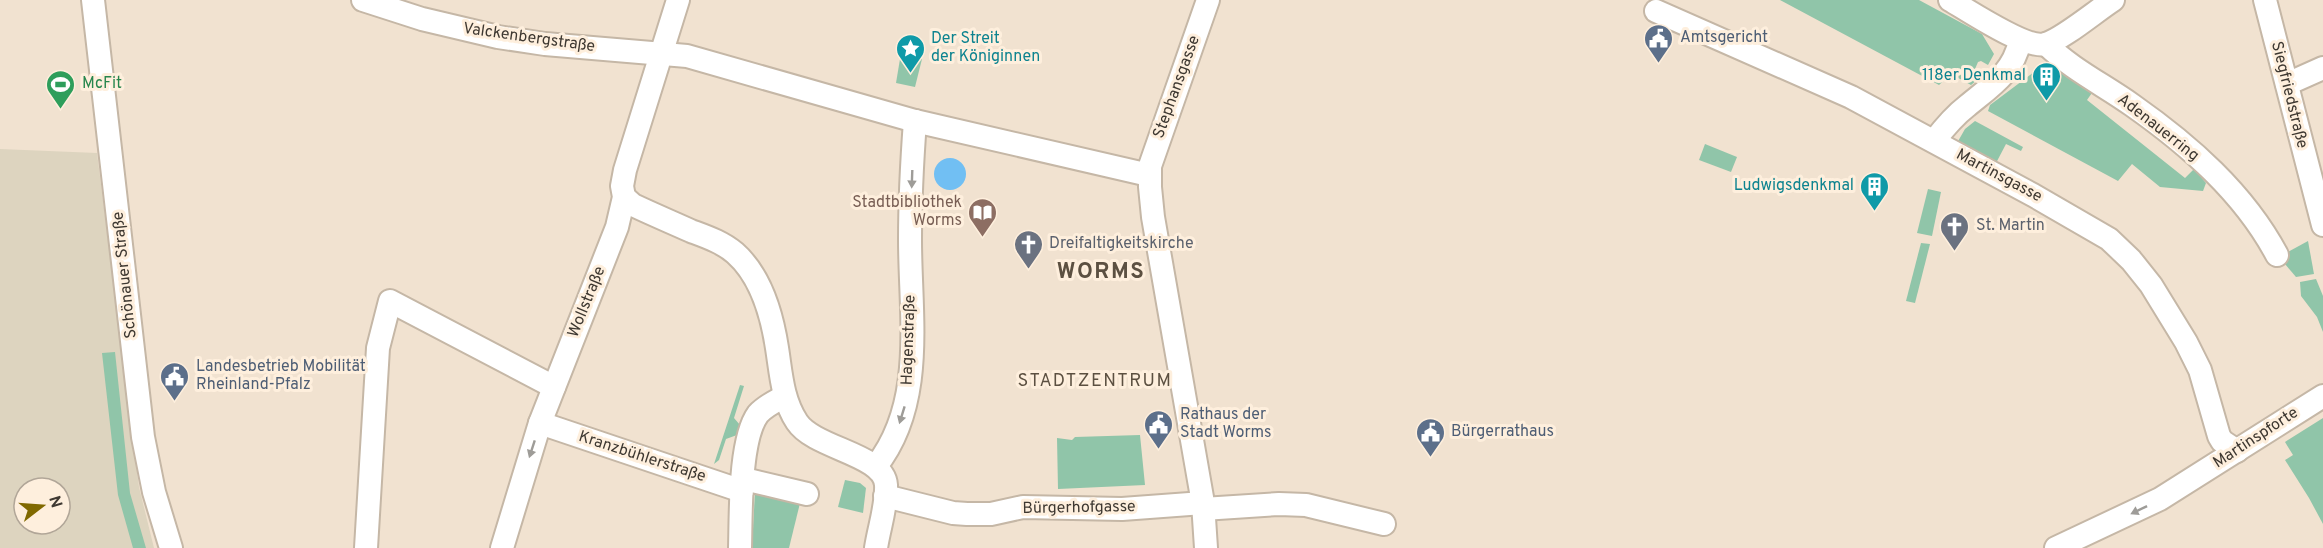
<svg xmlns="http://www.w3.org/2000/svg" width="2323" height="548" font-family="Overpass,sans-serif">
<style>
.commercial{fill:#ddd4bf;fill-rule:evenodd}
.green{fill:#90c5a9}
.water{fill:#71bff3}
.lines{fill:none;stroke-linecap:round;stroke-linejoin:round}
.minor-casing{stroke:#c5b7a6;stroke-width:26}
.minor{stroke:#fff;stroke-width:22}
.oneway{fill:#9e9c98}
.labels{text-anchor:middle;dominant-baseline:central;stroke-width:6;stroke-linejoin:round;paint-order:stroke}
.street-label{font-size:16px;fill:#3e3831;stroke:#feefdd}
.service-label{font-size:16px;fill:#4e5e75;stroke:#feefdd;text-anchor:start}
.culture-label{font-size:16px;fill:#0d838f;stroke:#feefdd;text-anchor:end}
.leisure-label{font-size:16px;fill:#27864d;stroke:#feefdd;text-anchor:start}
.education-label{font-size:16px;fill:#785e54;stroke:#feefdd;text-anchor:end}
.worship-label{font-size:16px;fill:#5b616d;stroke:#feefdd;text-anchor:start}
.neighbourhood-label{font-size:18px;letter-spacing:1.5px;fill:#5c5041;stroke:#feefdd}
.district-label{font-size:22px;font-weight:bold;letter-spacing:1.5px;fill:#5c5041;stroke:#feefdd}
</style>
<rect width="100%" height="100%" fill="#f1e2d0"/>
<path class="commercial" d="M 0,149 L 97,153 L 139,487 L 154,548 L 0,548 ZM 24,488 L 60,488 L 60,524 L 24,524 Z"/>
<g class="green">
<path d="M 1780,0 L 1919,0 L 1982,34 L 1994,54 L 1988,65 L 1981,61 L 1978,62 L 1975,69 L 1983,75 L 1971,85 L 1951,74 L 1939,85 Z"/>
<path d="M 901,53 L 922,59 L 915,87 L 896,83 Z"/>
<path d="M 2046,63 L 2094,90 L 2087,100 L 2185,178 L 2194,169 L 2206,183 L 2203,191 L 2160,187 L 2132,164 L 2118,181 L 1988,111 L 1990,105 Z"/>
<path d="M 1975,121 L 2023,147 L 2021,151 L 2006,144 L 1995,165 L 1979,155 L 1980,153 L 1974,150 L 1973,152 L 1969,150 L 1970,148 L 1957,143 L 1965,129 Z"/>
<path d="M 1705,144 L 1737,157 L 1731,172 L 1699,160 Z"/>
<path d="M 1928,189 L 1941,192 L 1932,236 L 1917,233 Z"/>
<path d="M 2308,241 L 2314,274 L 2296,277 L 2285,264 L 2286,253 Z"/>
<path d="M 1921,243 L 1930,244 L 1915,303 L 1906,301 Z"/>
<path d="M 2316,279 L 2323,296 L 2323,332 L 2317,317 L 2301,296 L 2300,282 Z"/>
<path d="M 115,352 L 130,493 L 146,548 L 133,548 L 118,495 L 102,353 Z"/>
<path d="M 740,385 L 744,386 L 734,418 L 740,425 L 737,435 L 726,439 L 719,460 L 714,464 Z"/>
<path d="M 2323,418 L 2323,524 L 2309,498 L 2285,460 L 2293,455 L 2285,442 Z"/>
<path d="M 1140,435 L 1145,485 L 1058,489 L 1057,438 L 1072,440 L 1075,437 Z"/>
<path d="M 845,480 L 860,483 L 866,488 L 863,513 L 838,507 Z"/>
<path d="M 755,491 L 801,499 L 789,548 L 752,548 Z"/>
</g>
<circle class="water" cx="950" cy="174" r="16"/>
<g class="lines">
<defs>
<g id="minor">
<path d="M 93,0 L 143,437 L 154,492 L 171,548"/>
<path d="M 363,0 L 422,19 L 498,37 L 545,44 L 687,56 L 915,121 L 1149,175"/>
<path d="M 1950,0 C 1969,11 2027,50 2046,44 C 2064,38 2096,11 2113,0"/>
<path d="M 2265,0 L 2323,225"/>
<path d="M 1656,11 L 1851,97 L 2033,195 L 2109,239 L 2131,260 L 2151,285 L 2186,342 L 2200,370 L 2219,436 L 2222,441 L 2237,451"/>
<path d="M 2046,44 C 2071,69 2104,85 2132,105 C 2189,145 2244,193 2277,255"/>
<path d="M 2287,84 L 2323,68"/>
<path d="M 1934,141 C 1944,128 1954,116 1967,106 C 1991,86 2013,73 2020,41"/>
<path d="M 624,197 L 633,205 C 652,214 671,222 691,231 C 707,237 722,242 735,253 C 761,276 772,315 777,348 C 781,373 782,399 797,422 C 815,449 884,454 886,485 C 887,505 879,528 876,548"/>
<path d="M 540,423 L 742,491"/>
<path d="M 876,466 C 926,403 910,315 910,240 C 910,200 912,161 915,121"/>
<path d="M 744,479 L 807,494"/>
<path d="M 885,496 L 953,513 L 967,514 L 991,514 L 1023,507 L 1122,509 L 1203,503"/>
<path d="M 1203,509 L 1279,504 L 1306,505 L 1384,524"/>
<path d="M 366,548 L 378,348 L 390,301 L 554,387"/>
<path d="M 502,548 L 540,423 L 617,227 L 624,197 L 622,186 L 625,170 L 678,0"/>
<path d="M 740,548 C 741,515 739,440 758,414 C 765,406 776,401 785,396"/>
<path d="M 1206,548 L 1203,503 L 1153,217 L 1150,187 L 1150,166 L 1208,0"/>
<path d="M 2056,548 L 2160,499 L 2323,396"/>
</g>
</defs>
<use href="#minor" class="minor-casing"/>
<use href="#minor" class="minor"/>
</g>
<defs><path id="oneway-solid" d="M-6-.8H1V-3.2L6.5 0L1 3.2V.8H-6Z" transform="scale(1.5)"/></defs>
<g class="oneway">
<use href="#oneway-solid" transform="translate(912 179) rotate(92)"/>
<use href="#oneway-solid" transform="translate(902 415) rotate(107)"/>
<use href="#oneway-solid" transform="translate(532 449) rotate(108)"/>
<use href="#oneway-solid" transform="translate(2139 510) rotate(154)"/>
</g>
<defs>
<symbol id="civic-pin" viewBox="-11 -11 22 30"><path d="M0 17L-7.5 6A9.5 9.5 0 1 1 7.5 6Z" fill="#5c6f8a" stroke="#feefdd"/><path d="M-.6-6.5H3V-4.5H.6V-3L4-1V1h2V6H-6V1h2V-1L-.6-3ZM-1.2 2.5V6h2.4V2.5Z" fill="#fff"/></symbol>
<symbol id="sight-pin" viewBox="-11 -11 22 30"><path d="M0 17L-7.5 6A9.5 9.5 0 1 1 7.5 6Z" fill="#0f9aa8" stroke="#feefdd"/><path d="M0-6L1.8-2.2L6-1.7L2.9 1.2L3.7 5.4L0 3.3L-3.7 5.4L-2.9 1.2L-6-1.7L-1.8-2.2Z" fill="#fff"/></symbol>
<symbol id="building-pin" viewBox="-11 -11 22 30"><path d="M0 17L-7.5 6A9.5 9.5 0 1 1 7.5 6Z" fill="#0f9aa8" stroke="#feefdd"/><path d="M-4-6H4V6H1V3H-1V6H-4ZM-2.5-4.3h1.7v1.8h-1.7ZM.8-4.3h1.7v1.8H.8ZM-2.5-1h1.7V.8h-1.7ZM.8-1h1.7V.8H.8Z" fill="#fff"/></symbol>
<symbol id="stadium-pin" viewBox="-11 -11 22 30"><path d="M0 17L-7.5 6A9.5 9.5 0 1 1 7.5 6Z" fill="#2e9e5b" stroke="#feefdd"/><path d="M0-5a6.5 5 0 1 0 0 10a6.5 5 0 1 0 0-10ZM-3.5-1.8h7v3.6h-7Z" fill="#fff"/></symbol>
<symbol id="library-pin" viewBox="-11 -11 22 30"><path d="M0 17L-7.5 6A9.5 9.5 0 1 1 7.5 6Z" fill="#8d6e63" stroke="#feefdd"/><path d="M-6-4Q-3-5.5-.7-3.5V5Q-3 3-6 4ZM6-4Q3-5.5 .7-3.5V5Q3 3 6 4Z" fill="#fff"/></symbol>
<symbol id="church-pin" viewBox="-11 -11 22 30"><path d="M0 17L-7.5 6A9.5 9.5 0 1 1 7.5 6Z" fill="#6b7280" stroke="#feefdd"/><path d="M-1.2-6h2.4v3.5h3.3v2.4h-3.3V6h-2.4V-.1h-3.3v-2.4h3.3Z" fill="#fff"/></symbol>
</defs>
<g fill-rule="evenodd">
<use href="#civic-pin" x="1642" y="22" width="33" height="45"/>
<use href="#sight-pin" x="894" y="32" width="33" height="45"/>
<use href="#building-pin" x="2030" y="60" width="33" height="45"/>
<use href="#stadium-pin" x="44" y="68" width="33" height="45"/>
<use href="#building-pin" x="1858" y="170" width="33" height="45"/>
<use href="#library-pin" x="966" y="196" width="33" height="45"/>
<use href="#church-pin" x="1938" y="210" width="33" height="45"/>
<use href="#church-pin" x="1012" y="228" width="33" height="45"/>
<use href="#civic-pin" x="158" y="360" width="33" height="45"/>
<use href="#civic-pin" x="1142" y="408" width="33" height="45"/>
<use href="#civic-pin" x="1414" y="416" width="33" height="45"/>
</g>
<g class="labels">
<g class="street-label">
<text transform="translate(529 38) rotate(8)">Valckenbergstraße</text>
<text transform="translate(1177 87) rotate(-70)">Stephansgasse</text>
<text transform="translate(2289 95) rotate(76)">Siegfriedstraße</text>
<text transform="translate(2158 128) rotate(38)">Adenauerring</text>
<text transform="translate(1999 176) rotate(28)">Martinsgasse</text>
<text transform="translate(125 275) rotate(-96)">Schönauer Straße</text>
<text transform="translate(587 302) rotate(-68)">Wollstraße</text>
<text transform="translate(909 340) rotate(-88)">Hagenstraße</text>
<text transform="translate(2256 438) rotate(-33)">Martinspforte</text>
<text transform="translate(642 457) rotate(18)">Kranzbühlerstraße</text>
<text transform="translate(1079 508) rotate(-1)">Bürgerhofgasse</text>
</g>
<g class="service-label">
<text x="1680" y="38">Amtsgericht</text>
<text x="196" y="367">Landesbetrieb Mobilität<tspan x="196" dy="18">Rheinland-Pfalz</tspan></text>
<text x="1180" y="415">Rathaus der<tspan x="1180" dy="18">Stadt Worms</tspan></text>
<text x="1451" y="432">Bürgerrathaus</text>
</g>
<g class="culture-label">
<text x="931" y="39" text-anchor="start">Der Streit<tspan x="931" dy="18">der Königinnen</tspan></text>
<text x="2026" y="76">118er Denkmal</text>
<text x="1854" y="186">Ludwigsdenkmal</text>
</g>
<g class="leisure-label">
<text x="82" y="84">McFit</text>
</g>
<g class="education-label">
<text x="962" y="203">Stadtbibliothek<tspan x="962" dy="18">Worms</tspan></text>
</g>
<g class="worship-label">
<text x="1976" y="226">St. Martin</text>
<text x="1049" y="244">Dreifaltigkeitskirche</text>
</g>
<g class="neighbourhood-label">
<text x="1095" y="381">STADTZENTRUM</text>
</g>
<g class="district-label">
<text x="1101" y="272">WORMS</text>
</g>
</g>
<g transform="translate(42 506) rotate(73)"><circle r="28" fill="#feefdd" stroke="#b1a698" stroke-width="1.5"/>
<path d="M0-4.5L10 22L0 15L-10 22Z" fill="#806900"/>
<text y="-9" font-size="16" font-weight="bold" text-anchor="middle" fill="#3e3831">N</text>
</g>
</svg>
